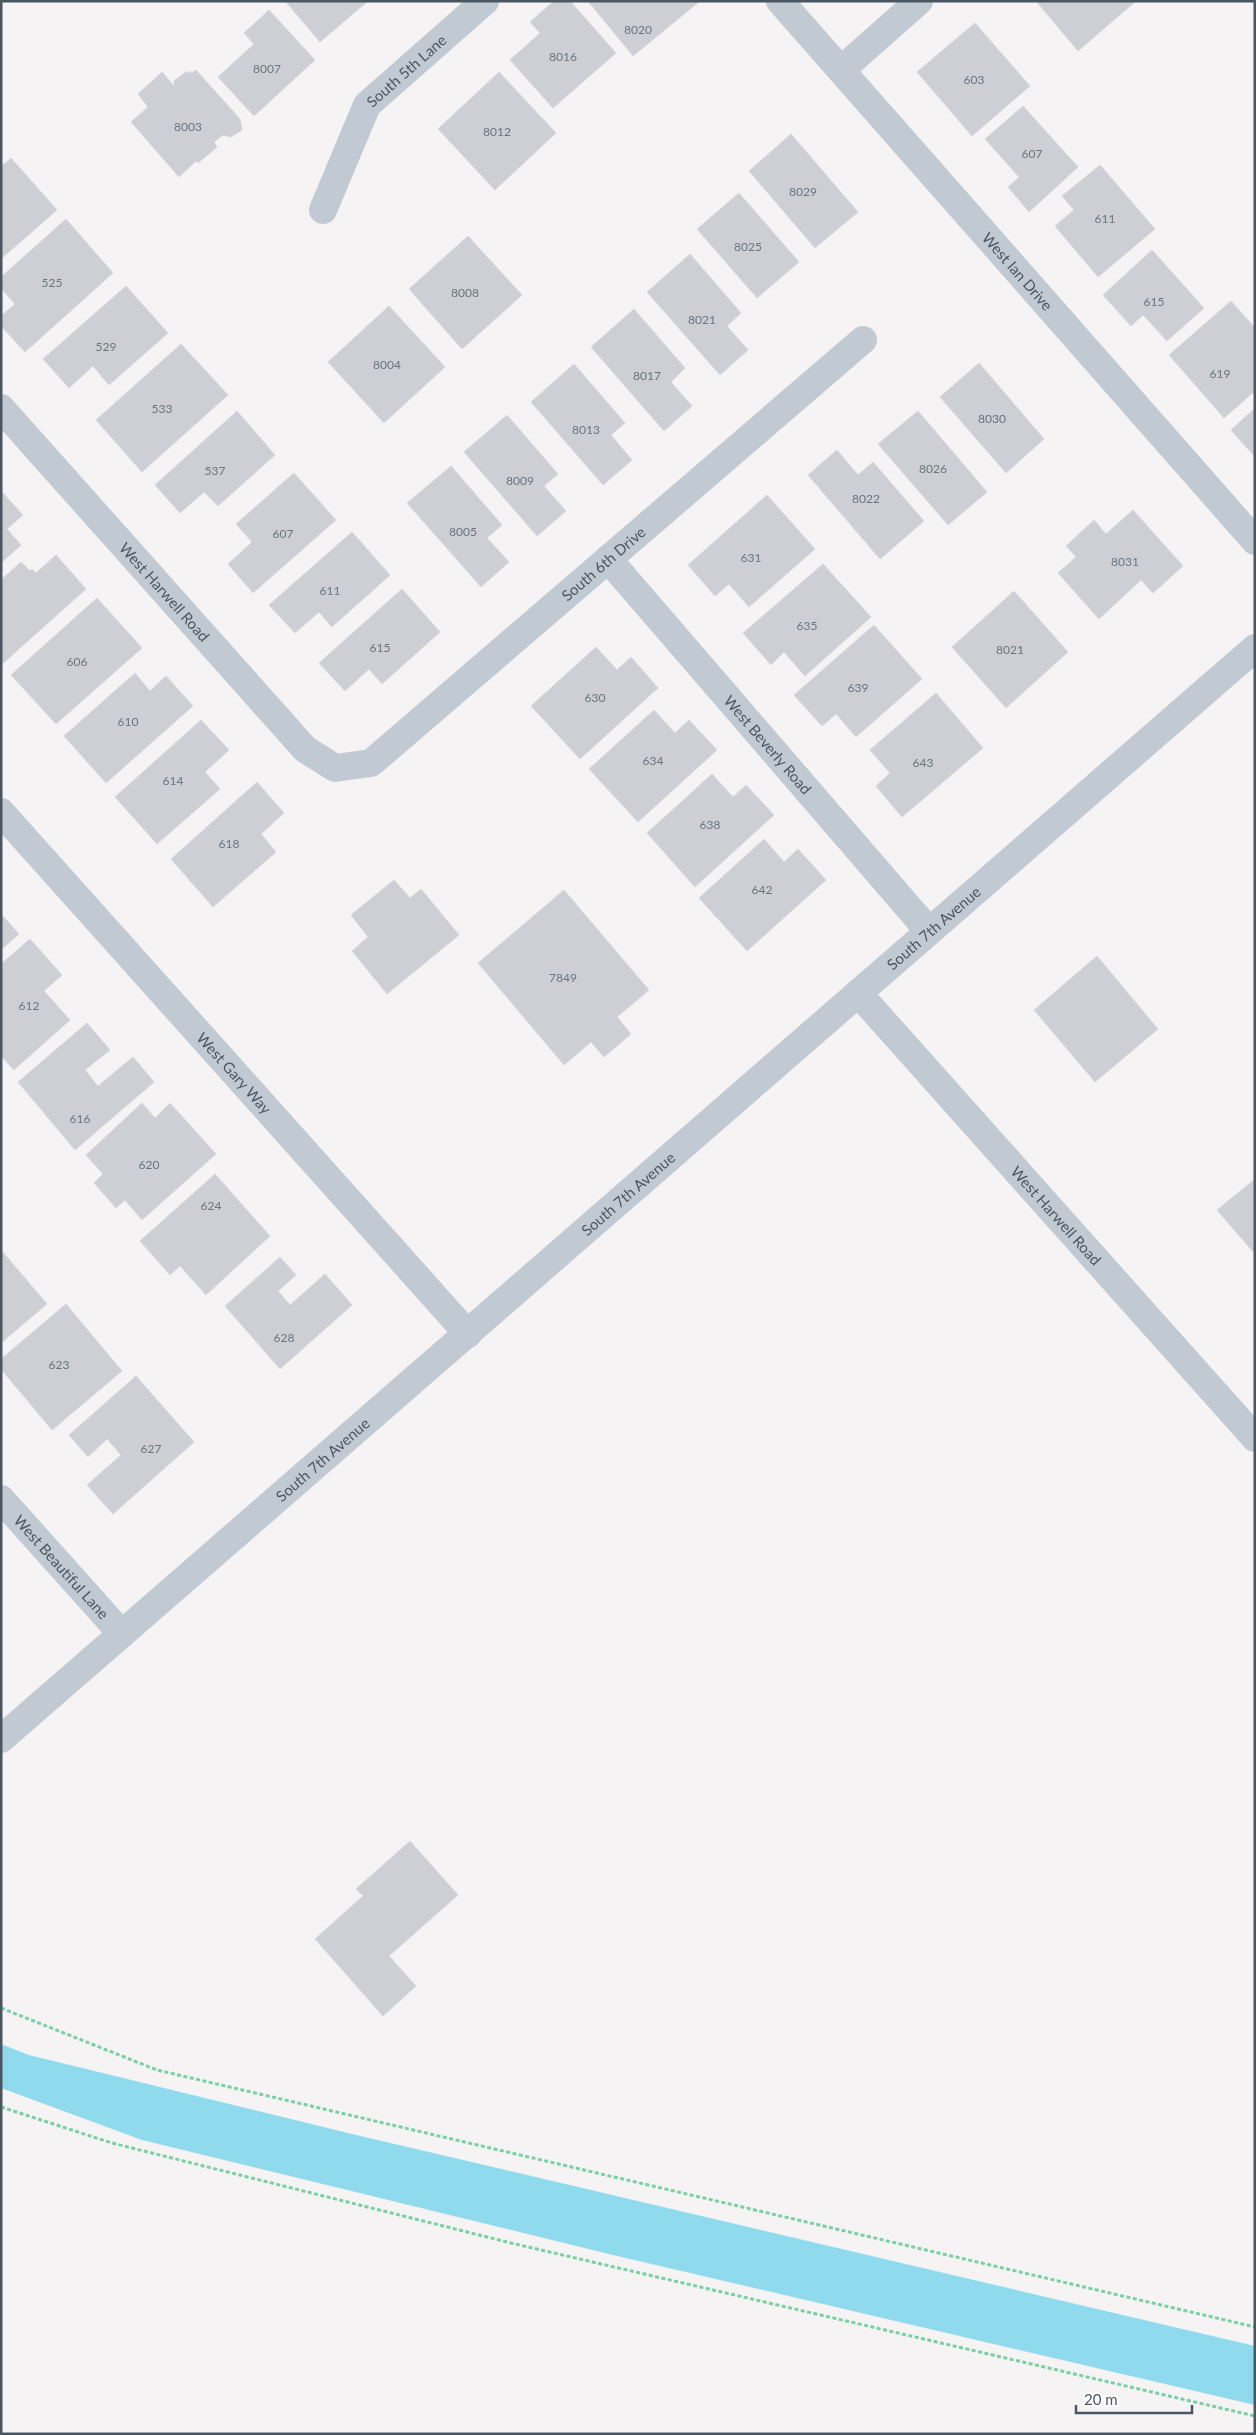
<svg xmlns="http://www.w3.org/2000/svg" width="1256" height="2435" font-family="Lato,sans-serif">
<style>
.water{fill:#90daee}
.building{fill:#cdcfd5;stroke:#d7d9de}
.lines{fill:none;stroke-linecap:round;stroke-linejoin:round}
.path{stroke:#7ad0a6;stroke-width:3;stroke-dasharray:4 2.5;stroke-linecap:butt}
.minor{stroke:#c1cad2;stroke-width:28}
.tertiary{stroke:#c1cad2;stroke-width:28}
.labels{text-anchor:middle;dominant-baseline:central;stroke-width:5;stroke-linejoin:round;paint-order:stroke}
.number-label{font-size:12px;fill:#6b747e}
.street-label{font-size:15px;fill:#4a5661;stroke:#fff}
</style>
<rect width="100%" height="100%" fill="#f5f3f3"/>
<path class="water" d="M 1,2044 L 29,2055 L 352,2134 L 1255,2346 L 1255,2405 L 613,2255 L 142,2140 L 1,2088 Z"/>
<g class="building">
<path d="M 288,1 L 368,1 L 320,42 L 286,2 Z"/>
<path d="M 554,1 L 570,1 L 616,53 L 553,108 L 510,60 L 540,33 L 530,22 Z"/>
<path d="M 588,1 L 700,1 L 633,56 Z"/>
<path d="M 1036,1 L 1136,1 L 1078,51 Z"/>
<path d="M 269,10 L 315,60 L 254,116 L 218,77 L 254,44 L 244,33 Z"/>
<path d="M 975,23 L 1030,86 L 972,136 L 917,72 Z"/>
<path d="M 196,70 L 240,119 L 242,130 L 231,137 L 223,135 L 214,142 L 217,147 L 198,163 L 196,161 L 179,177 L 131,122 L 148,107 L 138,94 L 162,72 L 174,86 L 174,81 L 186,72 L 193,72 Z"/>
<path d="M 499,72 L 556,133 L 495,190 L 438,129 Z"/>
<path d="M 1023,106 L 1078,167 L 1029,212 L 1008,187 L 1019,177 L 985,139 Z"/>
<path d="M 791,134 L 858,212 L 815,248 L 749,171 Z"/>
<path d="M 11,158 L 57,210 L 1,259 L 1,167 Z"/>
<path d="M 1100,165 L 1155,229 L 1098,277 L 1055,226 L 1074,210 L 1062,196 Z"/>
<path d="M 739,193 L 799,262 L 757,298 L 697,229 Z"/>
<path d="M 66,219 L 113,273 L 25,352 L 1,326 L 1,316 L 15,304 L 1,288 L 1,277 Z"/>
<path d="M 468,236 L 522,295 L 462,349 L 409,289 Z"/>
<path d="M 1152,250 L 1204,308 L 1167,341 L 1143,315 L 1131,326 L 1103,295 Z"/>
<path d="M 690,254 L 741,313 L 727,326 L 748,350 L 720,375 L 647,292 Z"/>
<path d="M 126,286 L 168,333 L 109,385 L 93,366 L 69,388 L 43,359 Z"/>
<path d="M 1231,301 L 1255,328 L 1255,391 L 1224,418 L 1169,355 Z"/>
<path d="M 389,306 L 445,367 L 384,423 L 328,362 Z"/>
<path d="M 634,309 L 685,368 L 671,382 L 692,406 L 664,431 L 591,347 Z"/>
<path d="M 181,344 L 228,395 L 142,472 L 96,420 Z"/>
<path d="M 979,363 L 1044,439 L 1006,473 L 940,397 Z"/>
<path d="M 574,364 L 625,423 L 611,435 L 632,460 L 603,485 L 531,402 Z"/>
<path d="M 1255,408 L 1255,457 L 1231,430 Z"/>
<path d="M 237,411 L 275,455 L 218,506 L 204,492 L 180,513 L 155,485 Z"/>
<path d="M 918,411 L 987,492 L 948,525 L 878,444 Z"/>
<path d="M 507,415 L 558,474 L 544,486 L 566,511 L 537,536 L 464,452 Z"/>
<path d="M 837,450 L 858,475 L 873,462 L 924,521 L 880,559 L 808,475 Z"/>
<path d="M 451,466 L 502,525 L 487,538 L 509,562 L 481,587 L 407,503 Z"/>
<path d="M 294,473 L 336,520 L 253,593 L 228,564 L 252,542 L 236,524 Z"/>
<path d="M 1,491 L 23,515 L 7,529 L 21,545 L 1,563 Z"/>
<path d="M 767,495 L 815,549 L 749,607 L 729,584 L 715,596 L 688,565 Z"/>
<path d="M 1133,510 L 1183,566 L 1153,593 L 1141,580 L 1099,619 L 1058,573 L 1076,557 L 1066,546 L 1094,520 L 1106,534 Z"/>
<path d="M 352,532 L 390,575 L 332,627 L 319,612 L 295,633 L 269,605 Z"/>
<path d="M 56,555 L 86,589 L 1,665 L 1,580 L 21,562 L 30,571 L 32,569 L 36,573 Z"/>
<path d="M 823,564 L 871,617 L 805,676 L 784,652 L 771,665 L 743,633 Z"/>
<path d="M 402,589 L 440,632 L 382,684 L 369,669 L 345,691 L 319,663 Z"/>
<path d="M 1014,591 L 1068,652 L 1006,708 L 952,647 Z"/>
<path d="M 97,598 L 142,648 L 56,724 L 11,675 Z"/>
<path d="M 874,625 L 922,679 L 856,737 L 836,714 L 822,726 L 794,695 Z"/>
<path d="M 596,647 L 617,670 L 631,657 L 658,688 L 580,759 L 531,706 Z"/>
<path d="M 135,673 L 150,691 L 166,676 L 193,706 L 106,783 L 64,736 Z"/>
<path d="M 936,693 L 983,748 L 902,817 L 876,786 L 890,773 L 870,750 Z"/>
<path d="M 654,710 L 675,733 L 689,720 L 717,750 L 638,822 L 589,769 Z"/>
<path d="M 201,720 L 229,750 L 205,772 L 220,789 L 157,844 L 115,797 Z"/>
<path d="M 712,774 L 733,797 L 746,785 L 774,815 L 695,887 L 647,833 Z"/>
<path d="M 257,782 L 284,813 L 261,834 L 276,852 L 213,907 L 171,859 Z"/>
<path d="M 764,839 L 784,862 L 798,849 L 826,880 L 747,951 L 699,898 Z"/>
<path d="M 394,880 L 410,898 L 421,889 L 459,935 L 387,994 L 352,951 L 368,937 L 351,915 Z"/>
<path d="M 564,890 L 649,990 L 617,1017 L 631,1034 L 604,1057 L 591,1042 L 564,1065 L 478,963 Z"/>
<path d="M 1,914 L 19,934 L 1,950 Z"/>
<path d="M 30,939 L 62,975 L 44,991 L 70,1020 L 14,1070 L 1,1056 L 1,964 Z"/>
<path d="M 1097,956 L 1158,1029 L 1095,1082 L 1034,1010 Z"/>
<path d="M 87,1023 L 110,1050 L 85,1070 L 98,1086 L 133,1057 L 154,1082 L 75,1150 L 18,1082 Z"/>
<path d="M 142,1103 L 155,1118 L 170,1103 L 216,1154 L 142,1220 L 125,1200 L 116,1208 L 94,1183 L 103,1174 L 86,1155 Z"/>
<path d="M 215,1174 L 270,1236 L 206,1295 L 180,1266 L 170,1275 L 140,1241 Z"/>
<path d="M 1255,1179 L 1255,1254 L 1217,1210 Z"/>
<path d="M 1,1250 L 47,1304 L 1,1343 Z"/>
<path d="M 280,1257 L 296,1275 L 278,1291 L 290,1305 L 325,1274 L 352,1305 L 280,1369 L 225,1306 Z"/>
<path d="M 66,1304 L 122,1371 L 52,1430 L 1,1369 L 1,1359 Z"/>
<path d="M 136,1376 L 194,1442 L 113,1514 L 87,1485 L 121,1455 L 107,1439 L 88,1457 L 69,1435 Z"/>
<path d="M 410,1841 L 458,1895 L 389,1956 L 416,1986 L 383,2016 L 315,1939 L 363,1896 L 356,1889 Z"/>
</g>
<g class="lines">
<g class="path">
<path d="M 1,2008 L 157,2070 L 1255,2327"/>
<path d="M 1,2107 L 112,2143 L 511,2243 L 1255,2416"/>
</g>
<g class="minor">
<path id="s1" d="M 780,1 L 1255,541"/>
<path d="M 841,70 L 919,1"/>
<path id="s2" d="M 323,210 L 367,105 L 485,1"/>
<path id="s3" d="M 1,408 L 305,749 L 335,768 L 371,763 L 863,340"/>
<path id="s4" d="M 608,559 L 928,930"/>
<path id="s5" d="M 1,812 L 468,1334"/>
<path id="s6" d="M 858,993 L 1255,1438"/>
<path id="s7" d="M 1,1499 L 122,1634"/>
</g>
<path class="tertiary" id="s8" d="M 1,1739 L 1255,648"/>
</g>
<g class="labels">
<g class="number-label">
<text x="638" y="29">8020</text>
<text x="563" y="56">8016</text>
<text x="267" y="68">8007</text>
<text x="974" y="79">603</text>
<text x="188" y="126">8003</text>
<text x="497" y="131">8012</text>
<text x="1032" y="153">607</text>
<text x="803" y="191">8029</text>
<text x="1105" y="218">611</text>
<text x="748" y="246">8025</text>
<text x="52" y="282">525</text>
<text x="465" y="292">8008</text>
<text x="1154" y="301">615</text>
<text x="702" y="319">8021</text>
<text x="106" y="346">529</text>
<text x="387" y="364">8004</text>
<text x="1220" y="373">619</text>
<text x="647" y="375">8017</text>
<text x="162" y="408">533</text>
<text x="992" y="418">8030</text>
<text x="586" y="429">8013</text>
<text x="933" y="468">8026</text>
<text x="215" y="470">537</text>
<text x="520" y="480">8009</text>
<text x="866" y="498">8022</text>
<text x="463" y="531">8005</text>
<text x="283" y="533">607</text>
<text x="751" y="557">631</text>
<text x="1125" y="561">8031</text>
<text x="330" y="590">611</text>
<text x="807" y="625">635</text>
<text x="380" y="647">615</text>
<text x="1010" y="649">8021</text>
<text x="77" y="661">606</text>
<text x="858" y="687">639</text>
<text x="595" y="697">630</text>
<text x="128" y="721">610</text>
<text x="653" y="760">634</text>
<text x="923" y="762">643</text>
<text x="173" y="780">614</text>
<text x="710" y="824">638</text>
<text x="229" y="843">618</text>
<text x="762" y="889">642</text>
<text x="563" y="977">7849</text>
<text x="29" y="1005">612</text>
<text x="80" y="1118">616</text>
<text x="149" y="1164">620</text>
<text x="211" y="1205">624</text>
<text x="284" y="1337">628</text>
<text x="59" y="1364">623</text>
<text x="151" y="1448">627</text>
</g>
<g class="street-label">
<text stroke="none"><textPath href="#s2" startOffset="166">South 5th Lane</textPath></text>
<text stroke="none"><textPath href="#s1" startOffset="360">West Ian Drive</textPath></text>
<text stroke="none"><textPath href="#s3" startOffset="835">South 6th Drive</textPath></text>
<text stroke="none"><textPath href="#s3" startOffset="246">West Harwell Road</textPath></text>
<text stroke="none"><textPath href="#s4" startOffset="245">West Beverly Road</textPath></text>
<text stroke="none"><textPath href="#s8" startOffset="1236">South 7th Avenue</textPath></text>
<text stroke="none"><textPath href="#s5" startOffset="350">West Gary Way</textPath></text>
<text stroke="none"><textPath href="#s8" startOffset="831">South 7th Avenue</textPath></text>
<text stroke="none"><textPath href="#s6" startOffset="298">West Harwell Road</textPath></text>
<text stroke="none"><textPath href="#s8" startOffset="426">South 7th Avenue</textPath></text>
<text stroke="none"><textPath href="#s7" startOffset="91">West Beautiful Lane</textPath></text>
</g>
</g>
<rect width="1256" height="2435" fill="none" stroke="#4a5661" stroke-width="5"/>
<path d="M1076 2405v8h116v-8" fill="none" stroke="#4a5661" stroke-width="2.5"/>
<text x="1084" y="2405" font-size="15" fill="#4a5661" stroke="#ffffff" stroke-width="4" paint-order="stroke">20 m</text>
</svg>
